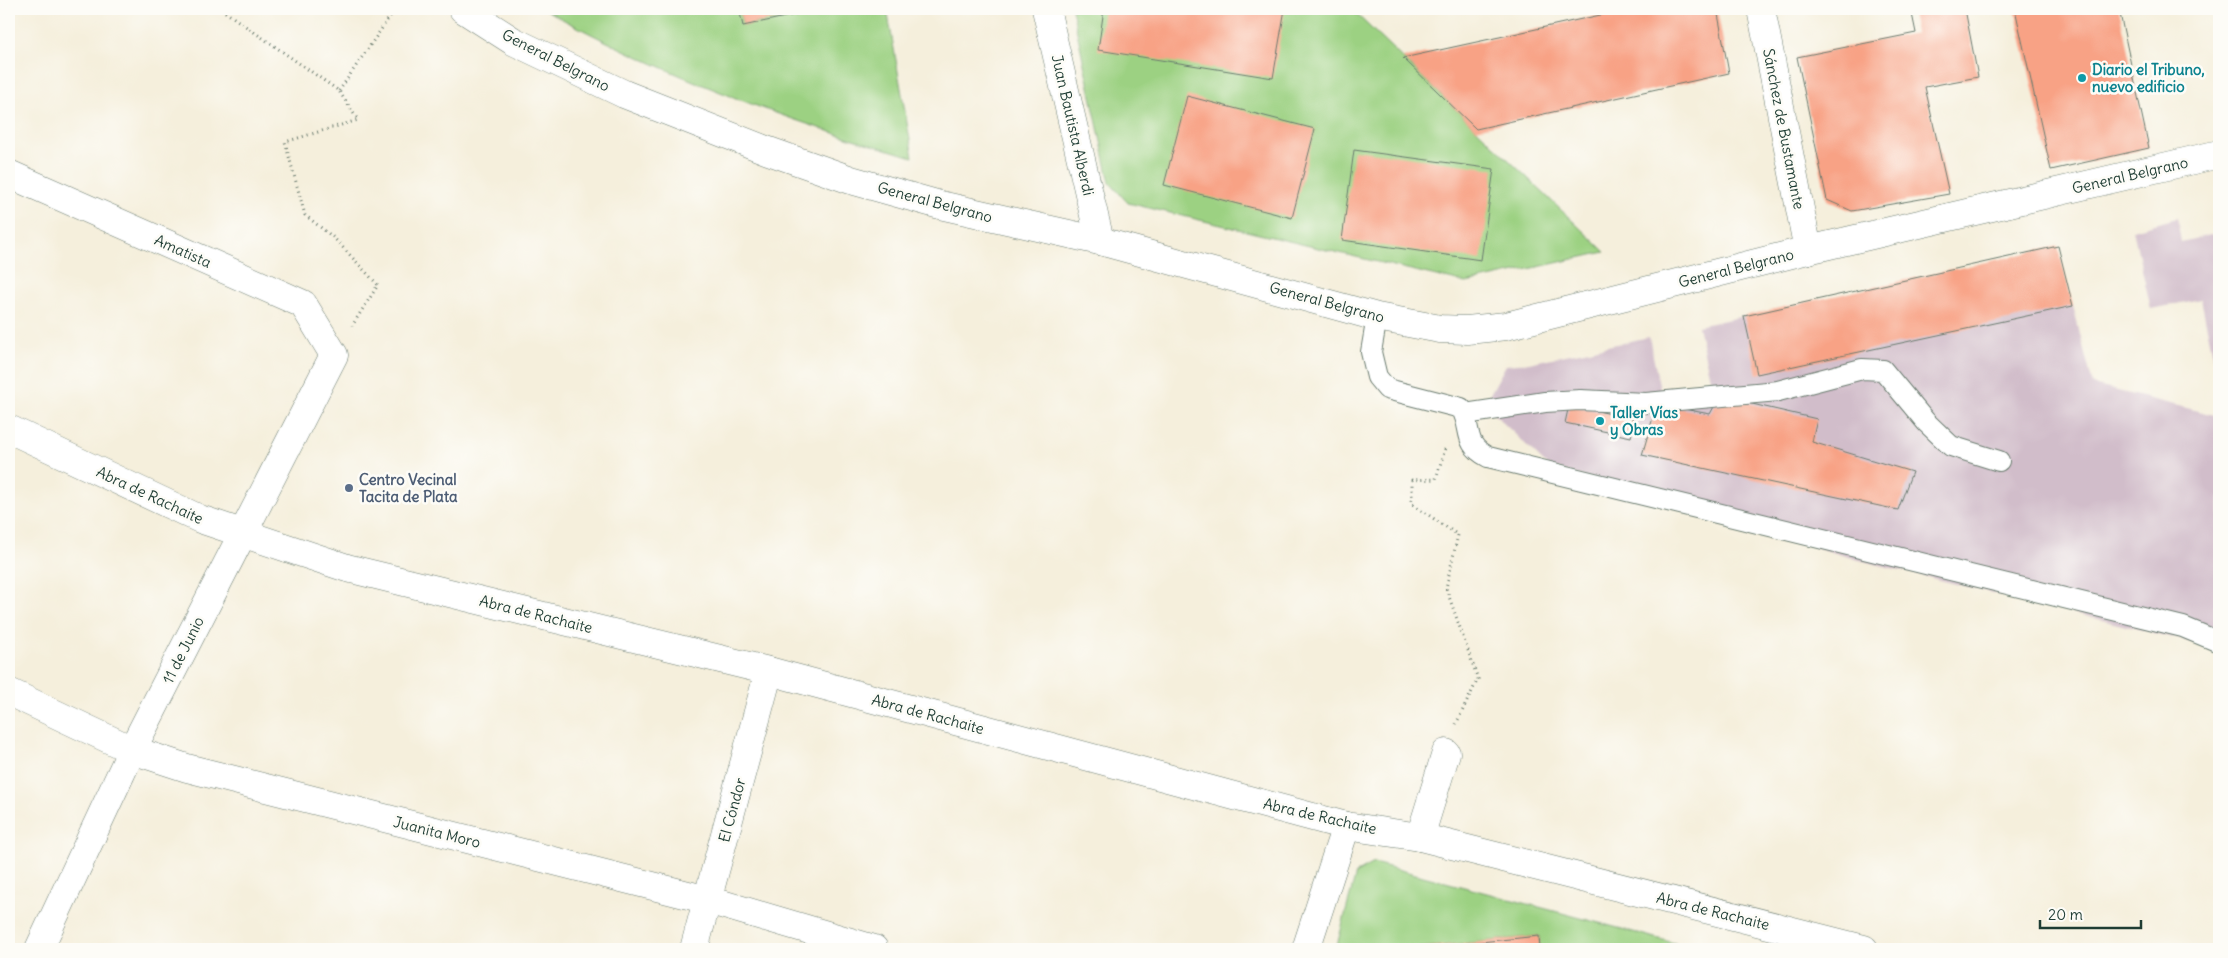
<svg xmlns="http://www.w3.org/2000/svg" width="2228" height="958" font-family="Delius,sans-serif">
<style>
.industrial{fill:#d1bdca;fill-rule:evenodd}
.green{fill:#9cd182;stroke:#5e875b}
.building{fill:#f8a285}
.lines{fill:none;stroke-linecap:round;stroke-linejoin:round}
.service-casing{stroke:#6a7b6f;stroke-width:22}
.minor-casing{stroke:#6a7b6f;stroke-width:29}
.primary-casing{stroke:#6a7b6f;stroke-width:29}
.path{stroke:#6a7b6f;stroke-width:3;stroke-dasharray:1 4;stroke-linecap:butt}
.service{stroke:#fff;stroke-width:20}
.minor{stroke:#fff;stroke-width:28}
.primary{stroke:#fff;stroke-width:28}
.culture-dot{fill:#0f9aa8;stroke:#fdfcf7;stroke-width:2}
.service-dot{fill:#5c6f8a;stroke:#fdfcf7;stroke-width:2}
.labels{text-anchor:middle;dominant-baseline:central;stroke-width:5;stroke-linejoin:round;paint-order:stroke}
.street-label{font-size:15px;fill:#1f3d34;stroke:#fdfcf7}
.culture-label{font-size:15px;font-weight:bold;fill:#0d838f;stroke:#fdfcf7;text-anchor:start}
.service-label{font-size:15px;font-weight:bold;fill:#4e5e75;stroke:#fdfcf7;text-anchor:start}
</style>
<rect width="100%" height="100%" fill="#fdfcf7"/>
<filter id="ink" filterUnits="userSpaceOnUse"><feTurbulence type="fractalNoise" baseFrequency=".02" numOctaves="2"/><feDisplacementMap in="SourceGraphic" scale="10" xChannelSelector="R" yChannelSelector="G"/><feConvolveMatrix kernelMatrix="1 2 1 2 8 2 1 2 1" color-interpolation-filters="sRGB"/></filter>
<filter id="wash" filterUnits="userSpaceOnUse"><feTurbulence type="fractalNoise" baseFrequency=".0096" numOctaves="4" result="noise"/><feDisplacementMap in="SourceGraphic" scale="20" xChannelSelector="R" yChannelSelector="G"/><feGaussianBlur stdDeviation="1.12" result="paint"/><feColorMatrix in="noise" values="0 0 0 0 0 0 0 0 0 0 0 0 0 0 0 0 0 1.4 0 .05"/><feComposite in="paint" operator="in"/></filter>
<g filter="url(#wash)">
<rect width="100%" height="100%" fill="#f5efdc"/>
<g class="industrial">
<path d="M 2177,218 L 2181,242 L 2219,233 L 2219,384 L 2201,299 L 2151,309 L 2133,230 Z"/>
<path d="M 2073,306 L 2093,385 L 2219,416 L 2219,649 L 1855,559 L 1548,466 L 1495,415 L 1485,403 L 1506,365 L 1529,363 L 1649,337 L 1660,389 L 1711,383 L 1698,326 L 1744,316 L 1757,374 ZM 1739,401 L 1817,419 L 1812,442 L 1912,472 L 1898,510 L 1710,414 Z"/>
</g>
<g class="green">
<path d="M 544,9 L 739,9 L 743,26 L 822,9 L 887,9 L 913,157 C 786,121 659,73 544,9 Z"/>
<path d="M 1072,9 L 1351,9 L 1605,252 L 1466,283 L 1128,203 L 1110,183 Z"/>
<path d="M 1374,863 L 1697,949 L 1540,949 L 1539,936 L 1410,949 L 1336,949 L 1356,873 Z"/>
</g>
<g id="blocks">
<g class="building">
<path d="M 739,9 L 818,9 L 818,10 L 743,26 Z"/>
<path d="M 1104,9 L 1285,9 L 1273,78 L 1098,50 Z"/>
<path d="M 1628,9 L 1717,9 L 1729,73 L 1476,129 L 1403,58 Z"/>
<path d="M 1911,9 L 1965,9 L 1978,77 L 1925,87 L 1949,194 L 1852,211 L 1827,200 L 1797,57 L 1916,33 Z"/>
<path d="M 2015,9 L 2119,9 L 2149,148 L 2051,170 Z"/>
<path d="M 1187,96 L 1315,129 L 1292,218 L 1164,185 Z"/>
<path d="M 1354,150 L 1494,169 L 1481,260 L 1342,240 Z"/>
<path d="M 2058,246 L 2073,306 L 1757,374 L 1744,316 Z"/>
<path d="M 1739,401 L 1817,419 L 1812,442 L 1912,472 L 1898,510 L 1642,455 L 1657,404 L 1710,414 L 1715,405 Z"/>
<path d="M 1569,405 L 1635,419 L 1631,437 L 1565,423 Z"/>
<path d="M 1539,936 L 1540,949 L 1422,949 L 1422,948 Z"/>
</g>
</g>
</g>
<g filter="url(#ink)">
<use href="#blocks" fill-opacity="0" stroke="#6a7b6f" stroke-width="1"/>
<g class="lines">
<defs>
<g id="service">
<path d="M 1377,317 L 1371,352 L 1377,377 L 1387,389 L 1461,408 C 1473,428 1462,444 1488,457 L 2183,627 L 2219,642"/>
<path d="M 1465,414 L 1545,402 L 1580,400 L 1646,403 L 1778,391 L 1862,369 L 1883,370 L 1926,422 L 1951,446 L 1999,461"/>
</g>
<g id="minor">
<path d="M 1046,9 L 1100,241"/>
<path d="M 1761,9 L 1808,250"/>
<path d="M 9,174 L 303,304 L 334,355 L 132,750 L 39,949"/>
<path d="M 9,429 L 200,519 L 347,568 L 769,671 L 1346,826 L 1420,837 L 1864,949"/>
<path d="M 9,692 L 132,750 L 187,768 L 708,900 L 874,949"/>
<path d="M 1420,837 L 1446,753"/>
<path d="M 694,949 L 769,671"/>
<path d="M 1306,949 L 1346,826"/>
</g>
<path id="primary" d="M 463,9 L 513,41 L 624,94 L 766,150 L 851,180 L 940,205 L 1100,241 L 1377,317 L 1440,329 L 1467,330 L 1506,326 L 1808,250 L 2219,154"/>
</defs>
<use href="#service" class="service-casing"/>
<use href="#minor" class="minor-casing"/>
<use href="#primary" class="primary-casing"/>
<g class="path">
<path d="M 221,9 L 339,91 L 358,120 L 285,142 L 305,215 L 334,238 L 378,285 L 352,326"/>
<path d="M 339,91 L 395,9"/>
<path d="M 1445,449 L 1436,479 L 1412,480 L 1412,504 L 1458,535 L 1446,588 L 1478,679 L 1456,724"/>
</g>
<use href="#service" class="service"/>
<use href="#minor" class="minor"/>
<use href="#primary" class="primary"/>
</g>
</g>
<g class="culture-dot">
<circle cx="2082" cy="78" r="5"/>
<circle cx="1600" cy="421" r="5"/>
</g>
<circle class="service-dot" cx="349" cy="488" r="5"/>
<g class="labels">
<g class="street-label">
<text transform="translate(556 60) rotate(27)">General Belgrano</text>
<text transform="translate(1073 125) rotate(77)">Juan Bautista Alberdi</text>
<text transform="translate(1784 129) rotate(79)">Sánchez de Bustamante</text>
<text transform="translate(2130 175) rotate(-13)">General Belgrano</text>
<text transform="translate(935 202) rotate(15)">General Belgrano</text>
<text transform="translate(183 251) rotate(24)">Amatista</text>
<text transform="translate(1736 268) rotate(-14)">General Belgrano</text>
<text transform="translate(1327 302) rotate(15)">General Belgrano</text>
<text transform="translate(150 495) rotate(25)">Abra de Rachaite</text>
<text transform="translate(536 614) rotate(14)">Abra de Rachaite</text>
<text transform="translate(183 650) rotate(-63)">11 de Junio</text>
<text transform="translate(928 714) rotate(15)">Abra de Rachaite</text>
<text transform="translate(732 810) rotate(-75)">El Cóndor</text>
<text transform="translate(1320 816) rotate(13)">Abra de Rachaite</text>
<text transform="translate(437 832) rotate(14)">Juanita Moro</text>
<text transform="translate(1713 911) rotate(14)">Abra de Rachaite</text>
</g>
<g class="culture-label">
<text x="2092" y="69">Diario el Tribuno,<tspan x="2092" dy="17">nuevo edificio</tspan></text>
<text x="1610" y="412">Taller Vías<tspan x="1610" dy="17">y Obras</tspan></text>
</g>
<g class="service-label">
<text x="359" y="479">Centro Vecinal<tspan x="359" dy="17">Tacita de Plata</tspan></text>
</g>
</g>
<rect width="2228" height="958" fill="none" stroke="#fdfcf7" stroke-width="30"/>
<path d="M2040 920v8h101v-8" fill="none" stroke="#1f3d34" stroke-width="2.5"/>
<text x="2048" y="920" font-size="15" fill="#1f3d34" stroke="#fdfcf7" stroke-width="4" paint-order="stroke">20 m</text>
</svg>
